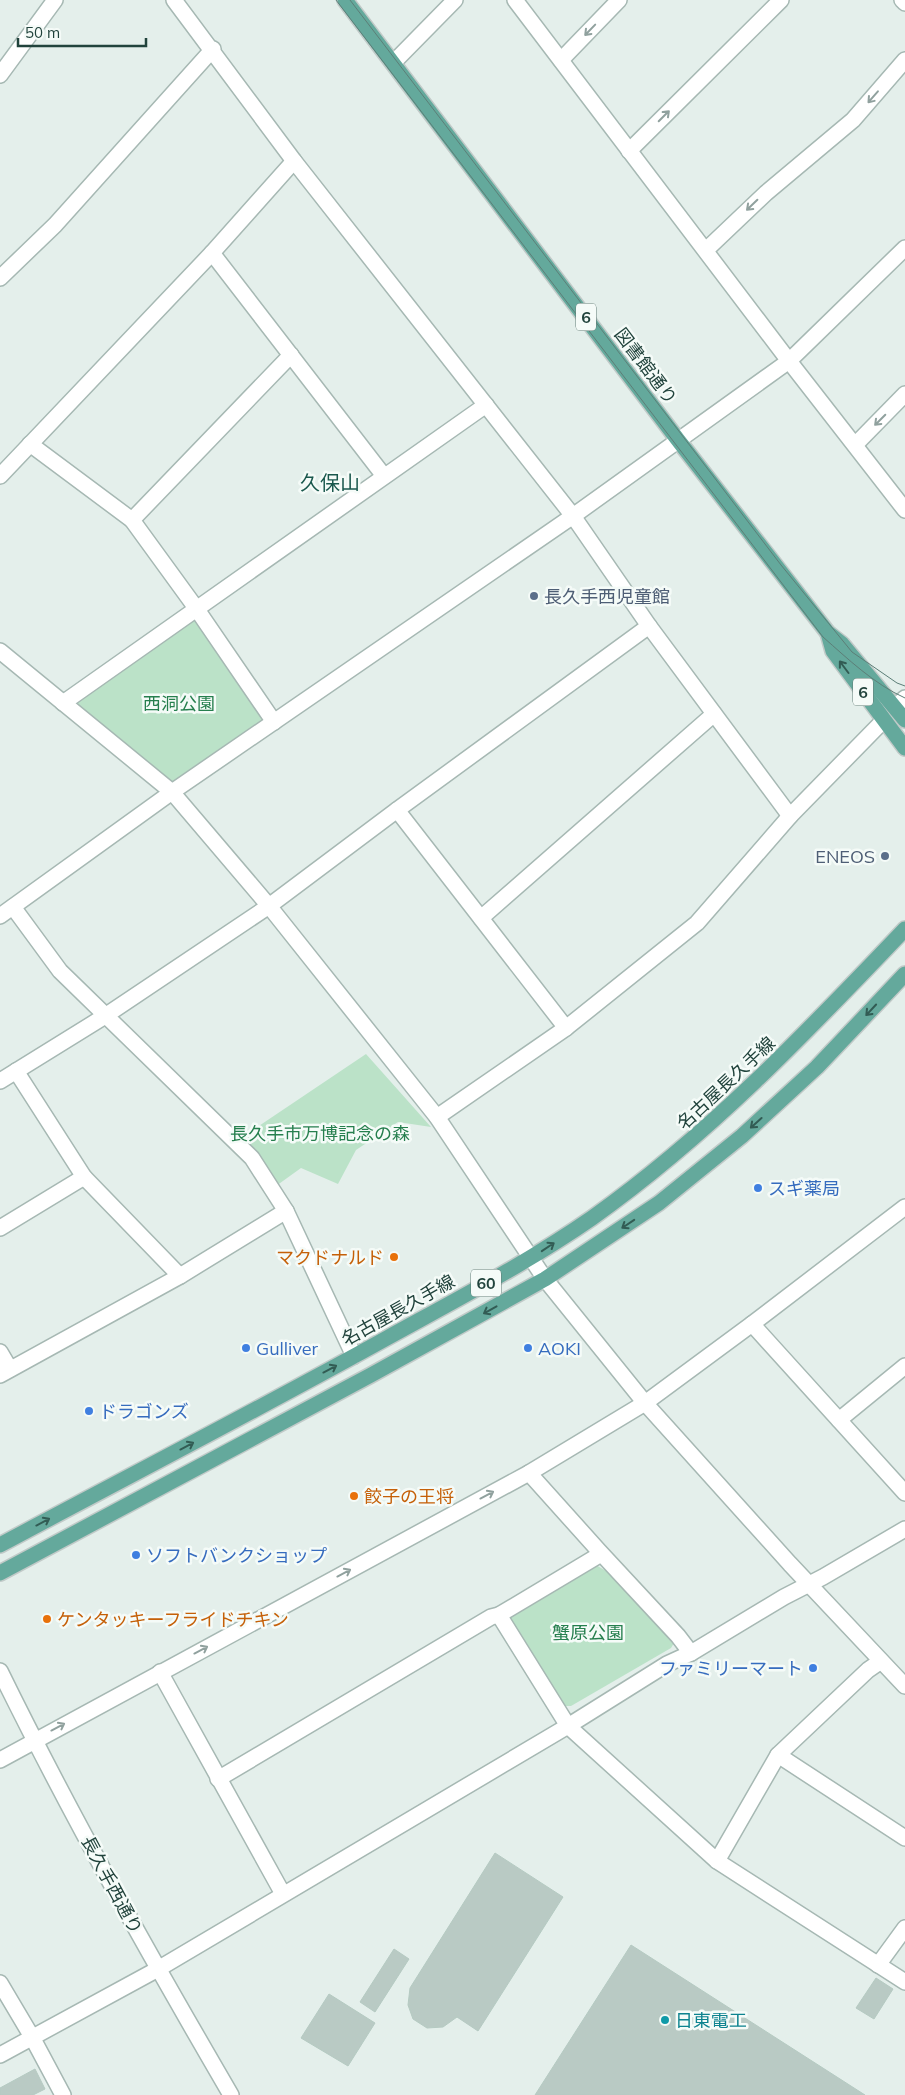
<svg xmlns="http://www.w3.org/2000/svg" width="905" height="2095" font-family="Mulish,'Noto Sans JP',sans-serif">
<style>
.green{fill:#bbe2c8}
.building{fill:#b9cac4;stroke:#b5cac2}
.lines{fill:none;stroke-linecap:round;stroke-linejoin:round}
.minor-casing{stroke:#a6b8b3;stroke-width:18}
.major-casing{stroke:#c1cac8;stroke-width:18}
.minor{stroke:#fff;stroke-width:15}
.major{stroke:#64a99c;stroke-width:15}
.tram{stroke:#5c7e77;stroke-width:1}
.oneway{stroke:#90a19e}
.oneway2{stroke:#325c54}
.service-dot{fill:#5c6f8a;stroke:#f5fbf8;stroke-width:2}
.shop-dot{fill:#3f7fe0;stroke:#f5fbf8;stroke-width:2}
.food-dot{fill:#e8710a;stroke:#f5fbf8;stroke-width:2}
.culture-dot{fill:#0f9aa8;stroke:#f5fbf8;stroke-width:2}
.labels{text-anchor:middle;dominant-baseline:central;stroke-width:5;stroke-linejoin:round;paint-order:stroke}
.shield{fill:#f5fbf8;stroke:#617a74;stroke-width:1}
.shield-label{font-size:16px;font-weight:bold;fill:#21433c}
.street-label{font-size:18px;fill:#21433c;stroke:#f5fbf8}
.service-label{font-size:18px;fill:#4e5e75;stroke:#f5fbf8;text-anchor:start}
.park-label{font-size:18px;fill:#267f4e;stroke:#f5fbf8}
.shop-label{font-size:18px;fill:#366cbe;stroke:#f5fbf8;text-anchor:start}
.food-label{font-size:18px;fill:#c56008;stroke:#f5fbf8;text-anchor:start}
.culture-label{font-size:18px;fill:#0d838f;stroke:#f5fbf8;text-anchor:start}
.quarter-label{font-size:20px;fill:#1a584d;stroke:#f5fbf8}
</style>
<rect width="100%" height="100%" fill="#e4efeb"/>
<g class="green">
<path d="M 193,616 L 268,719 L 173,783 L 73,703 Z"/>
<path d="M 366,1054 L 431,1127 L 398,1122 L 356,1150 L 338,1184 L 301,1168 L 276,1186 L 241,1138 Z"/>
<path d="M 596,1565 L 606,1571 L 674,1643 L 671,1648 L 571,1706 L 565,1706 L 507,1616 Z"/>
</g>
<g class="building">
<path d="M 495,1853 L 563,1897 L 478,2031 L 457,2017 L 443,2027 L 427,2028 L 413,2019 L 408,2005 L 410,1988 Z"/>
<path d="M 631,1945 L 865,2095 L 535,2095 Z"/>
<path d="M 394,1949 L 409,1959 L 375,2012 L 360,2002 Z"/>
<path d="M 876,1978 L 893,1989 L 874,2019 L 856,2008 Z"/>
<path d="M 329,1994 L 375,2023 L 348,2066 L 301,2038 Z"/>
<path d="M 35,2069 L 45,2089 L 33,2095 L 0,2095 L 0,2088 Z"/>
</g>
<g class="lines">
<defs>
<g id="minor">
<path d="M 174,0 L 294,161 L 573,516 L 649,626 L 790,816"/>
<path d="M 515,0 L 789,361 L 905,510"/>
<path d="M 902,0 L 905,3"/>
<path d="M 561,60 L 619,0"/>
<path d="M 394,62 L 455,0"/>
<path d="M 0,75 L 55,0"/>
<path d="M 629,151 L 781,0"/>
<path d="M 706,250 L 766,193 L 853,120 L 905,60"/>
<path d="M 212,253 L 384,476"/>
<path d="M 0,278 L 55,225 L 213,49"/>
<path d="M 30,444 L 132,520 L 196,608 L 274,722"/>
<path d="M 855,445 L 905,394"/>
<path d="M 0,476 L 212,253 L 294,161"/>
<path d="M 132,520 L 291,355"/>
<path d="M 0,651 L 172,792 L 269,906 L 437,1117 L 545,1279 L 645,1403 L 790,1564 L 905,1686"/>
<path d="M 63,703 L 486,405"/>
<path d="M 895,707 L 905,698"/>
<path d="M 397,810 L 566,1028"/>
<path d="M 13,907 L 60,971 L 252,1158 L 286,1211 L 354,1356"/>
<path d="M 0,916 L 172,792 L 573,516 L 789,361 L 905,248"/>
<path d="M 481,918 L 714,714"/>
<path d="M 16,1071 L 84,1177 L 180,1276"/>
<path d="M 0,1081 L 105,1016 L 269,906 L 397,810 L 649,626"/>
<path d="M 437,1117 L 566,1028 L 697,923 L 790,816 L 884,720"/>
<path d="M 0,1228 L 84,1177"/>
<path d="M 752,1324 L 905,1493"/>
<path d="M 0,1352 L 10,1369"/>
<path d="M 0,1375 L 180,1276 L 286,1211"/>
<path d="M 839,1420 L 905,1366"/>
<path d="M 529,1473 L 599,1551 L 678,1636 L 691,1653"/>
<path d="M 499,1615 L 568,1726 L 717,1861 L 905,1982"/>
<path d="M 0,1671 C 71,1816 150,1956 231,2095"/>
<path d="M 160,1672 L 283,1894"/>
<path d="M 778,1755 L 905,1838"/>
<path d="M 0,1760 L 529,1473 L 645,1403 L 752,1324 L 905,1207"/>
<path d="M 218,1779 L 491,1617 L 499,1615 L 601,1554"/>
<path d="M 717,1861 L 778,1755 L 868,1670 L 881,1661"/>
<path d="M 878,1965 L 905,1928"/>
<path d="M 0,1983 L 32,2037 L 63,2095"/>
<path d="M 0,2055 L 158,1969 L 568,1726 L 667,1664 L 691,1653 L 784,1597 L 823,1577 L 905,1529"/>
</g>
<g id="major">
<path d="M 345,0 L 678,440 L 828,633 L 842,644 L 905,720"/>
<path d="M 828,633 L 833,651 L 905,748"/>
<path d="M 0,1545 C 129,1476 259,1409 387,1338 C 456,1300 527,1263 592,1218 C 710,1134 806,1033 905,929"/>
<path d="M 0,1573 L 371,1375 L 545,1279 L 659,1203 L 742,1136 L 817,1067 L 905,974"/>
</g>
</defs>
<use href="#minor" class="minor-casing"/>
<use href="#major" class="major-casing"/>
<use href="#minor" class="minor"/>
<use href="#major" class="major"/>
<g class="tram">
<path d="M 336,0 L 823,637 C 848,659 874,684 905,698"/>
<path d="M 350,0 L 781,565 L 852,652 L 897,683 L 905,686"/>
</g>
</g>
<defs><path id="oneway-shaft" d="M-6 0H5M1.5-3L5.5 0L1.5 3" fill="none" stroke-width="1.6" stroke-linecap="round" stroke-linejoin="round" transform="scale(1.25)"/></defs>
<g class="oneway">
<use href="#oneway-shaft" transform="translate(590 30) rotate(134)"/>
<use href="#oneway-shaft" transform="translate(873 97) rotate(131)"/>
<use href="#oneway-shaft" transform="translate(664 116) rotate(-45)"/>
<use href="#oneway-shaft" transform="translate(752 205) rotate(136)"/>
<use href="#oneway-shaft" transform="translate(880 420) rotate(135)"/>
<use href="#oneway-shaft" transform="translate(487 1495) rotate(-28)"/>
<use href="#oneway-shaft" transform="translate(344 1573) rotate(-28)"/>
<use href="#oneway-shaft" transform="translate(201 1650) rotate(-28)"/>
<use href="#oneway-shaft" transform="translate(58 1727) rotate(-28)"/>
</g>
<g class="oneway2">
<use href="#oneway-shaft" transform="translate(844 667) rotate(-127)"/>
<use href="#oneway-shaft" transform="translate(871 1010) rotate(133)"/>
<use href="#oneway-shaft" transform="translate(756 1123) rotate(138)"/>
<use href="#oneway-shaft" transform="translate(628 1224) rotate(146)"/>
<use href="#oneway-shaft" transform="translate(548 1247) rotate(-34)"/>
<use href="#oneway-shaft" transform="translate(490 1310) rotate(151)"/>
<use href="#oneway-shaft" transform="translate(330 1369) rotate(-28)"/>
<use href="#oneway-shaft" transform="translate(187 1446) rotate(-28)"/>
<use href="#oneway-shaft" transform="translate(43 1522) rotate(-28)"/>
</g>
<g class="service-dot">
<circle cx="534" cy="596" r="5"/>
<circle cx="885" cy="856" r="5"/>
</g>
<g class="shop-dot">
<circle cx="758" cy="1188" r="5"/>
<circle cx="246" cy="1348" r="5"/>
<circle cx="528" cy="1348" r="5"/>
<circle cx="89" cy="1411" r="5"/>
<circle cx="136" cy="1555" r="5"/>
<circle cx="813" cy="1668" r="5"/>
</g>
<g class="food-dot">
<circle cx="394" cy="1257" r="5"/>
<circle cx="354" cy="1496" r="5"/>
<circle cx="47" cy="1619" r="5"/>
</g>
<circle class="culture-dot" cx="665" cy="2020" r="5"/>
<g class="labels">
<g class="shield">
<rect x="576" y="303.5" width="20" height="27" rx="4"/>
<rect x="853" y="678.5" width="20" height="27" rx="4"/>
<rect x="471" y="1269.5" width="30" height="27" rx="4"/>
</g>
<g class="shield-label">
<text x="586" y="317">6</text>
<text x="863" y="692">6</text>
<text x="486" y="1283">60</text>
</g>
<g class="street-label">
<text transform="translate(646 366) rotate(53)">図書館通り</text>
<text transform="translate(726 1083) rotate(-43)">名古屋長久手線</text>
<text transform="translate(398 1310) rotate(-29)">名古屋長久手線</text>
<text transform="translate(112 1885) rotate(62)">長久手西通り</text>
</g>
<g class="service-label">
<text x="544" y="596">長久手西児童館</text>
<text x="875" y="856" text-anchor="end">ENEOS</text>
</g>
<g class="park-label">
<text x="179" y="703">西洞公園</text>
<text x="320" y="1133">長久手市万博記念の森</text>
<text x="588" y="1632">蟹原公園</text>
</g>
<g class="shop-label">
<text x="768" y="1188">スギ薬局</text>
<text x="256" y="1348">Gulliver</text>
<text x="538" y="1348">AOKI</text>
<text x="99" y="1411">ドラゴンズ</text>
<text x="146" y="1555">ソフトバンクショップ</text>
<text x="803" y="1668" text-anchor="end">ファミリーマート</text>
</g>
<g class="food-label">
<text x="384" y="1257" text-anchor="end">マクドナルド</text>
<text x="364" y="1496">餃子の王将</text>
<text x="57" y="1619">ケンタッキーフライドチキン</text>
</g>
<g class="culture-label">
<text x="675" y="2020">日東電工</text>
</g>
<g class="quarter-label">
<text x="330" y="482">久保山</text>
</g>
</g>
<path d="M18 38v8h128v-8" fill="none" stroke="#21433c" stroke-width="2.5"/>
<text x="25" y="38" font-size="15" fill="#21433c" stroke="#f5fbf8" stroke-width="4" paint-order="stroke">50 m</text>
</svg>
